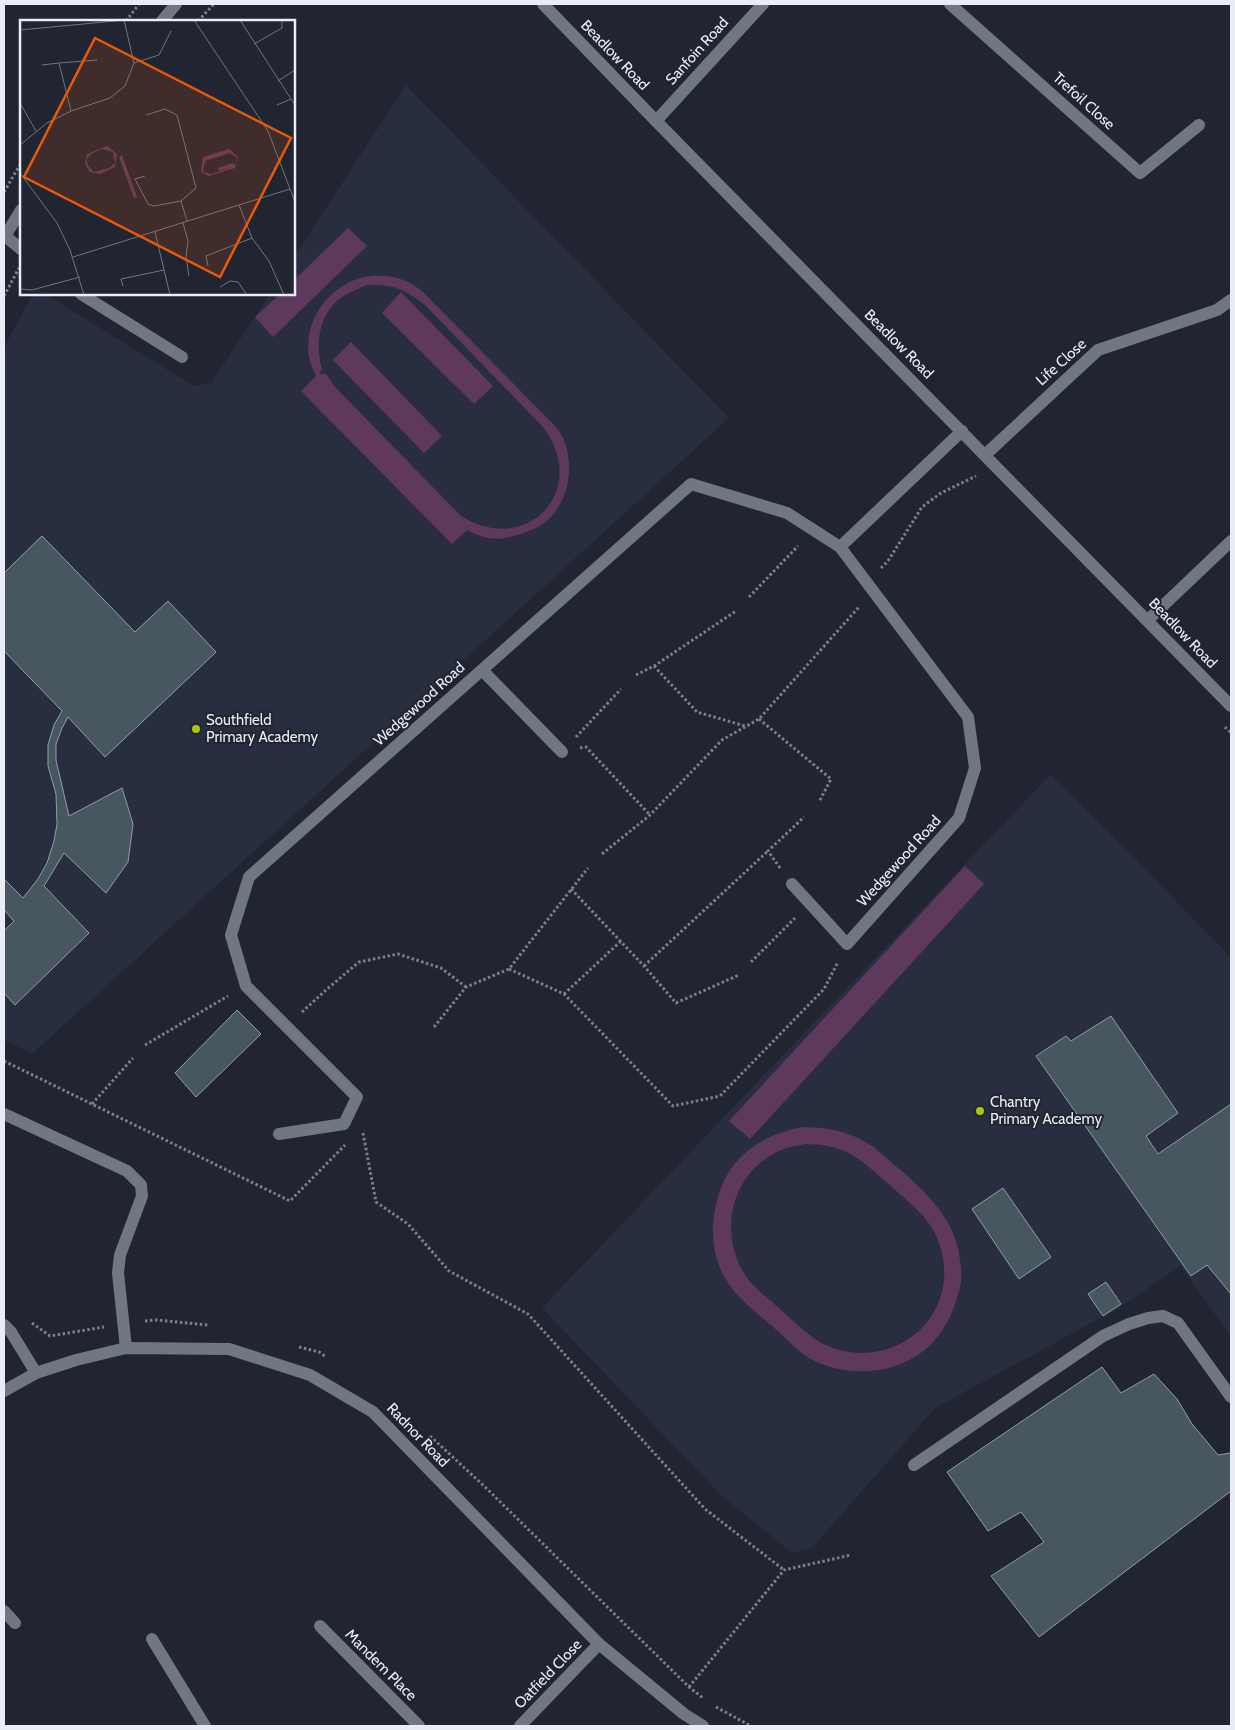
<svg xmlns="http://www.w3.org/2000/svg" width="1235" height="1730" font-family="Cabin,sans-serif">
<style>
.built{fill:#282e40}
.garden{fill:#5f395d;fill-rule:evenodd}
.building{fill:#485660;stroke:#8f9ea9}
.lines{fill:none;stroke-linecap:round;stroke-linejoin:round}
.path{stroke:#7c808a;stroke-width:3;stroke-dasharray:2.5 2.5;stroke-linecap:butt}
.minor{stroke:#707684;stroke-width:12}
.poi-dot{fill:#afc507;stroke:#212531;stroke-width:2}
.labels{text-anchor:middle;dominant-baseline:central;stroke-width:4;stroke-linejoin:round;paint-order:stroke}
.street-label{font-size:15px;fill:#eaedf5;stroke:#212531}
.poi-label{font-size:15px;fill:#eaedf5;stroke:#212531;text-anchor:start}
.inset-road{fill:none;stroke:#71757f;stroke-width:1}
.view{fill:#e8590c;fill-opacity:0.15;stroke:#e8590c;stroke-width:2.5}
.inset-edge{fill:none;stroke:#eaedf5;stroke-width:2.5}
</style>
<rect width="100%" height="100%" fill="#212531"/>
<g class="built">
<path d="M 406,85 L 729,418 L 32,1054 L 4,1040 L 4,347 L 33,294 L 45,294 L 194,386 L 211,383 L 270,294 L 294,294 L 294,257 Z"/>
<path d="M 1051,774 L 1231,957 L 1231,1336 L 1180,1266 L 1119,1308 L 935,1408 L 812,1548 L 792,1553 L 722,1496 L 542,1308 Z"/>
</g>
<g class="garden">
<path d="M 348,228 L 367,246 L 273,337 L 255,317 L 280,294 L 294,294 L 294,280 Z"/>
<path d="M 371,276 C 392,275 406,278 423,292 L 550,421 C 554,425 559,430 562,436 C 576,465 569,504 544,523 C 538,528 529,531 523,533 C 501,541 488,541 467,530 L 452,544 L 301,391 L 316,376 C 314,371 311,366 310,361 C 300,321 332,280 371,276 ZM 367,285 C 393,284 405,289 425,305 L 543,427 C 591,491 526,557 461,516 L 335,387 L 325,373 L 321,375 L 320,372 L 322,369 C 314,342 320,310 345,295 C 352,291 360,288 367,285 Z"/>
<path d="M 401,292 L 493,386 L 474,404 L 382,313 Z"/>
<path d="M 351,342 L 442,436 L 424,453 L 333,360 Z"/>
<path d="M 965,866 L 984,884 L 750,1139 L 729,1121 Z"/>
<path d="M 803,1127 C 832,1128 849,1131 874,1147 C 909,1179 955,1209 960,1260 C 962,1272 962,1283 958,1294 C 954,1311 946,1327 934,1341 C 904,1375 848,1380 809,1358 C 796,1350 784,1336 772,1326 C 758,1314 742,1302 731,1287 C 708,1257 709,1216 723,1183 C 738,1150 769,1133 803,1127 ZM 805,1144 C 842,1144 859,1157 885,1181 C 905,1199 928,1215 938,1240 C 967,1316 890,1379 819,1342 C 802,1330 787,1315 772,1302 C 763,1294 752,1286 745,1275 C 718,1232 731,1173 779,1151 C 787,1147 796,1146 805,1144 Z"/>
</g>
<g class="building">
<path d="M 42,536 L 135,632 L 168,601 L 216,652 L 105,757 L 68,717 L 62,728 L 56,744 L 56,760 L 69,816 L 122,788 L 133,824 L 128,862 L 106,893 L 64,853 L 44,886 L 89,933 L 15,1005 L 4,993 L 4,931 L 14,921 L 4,910 L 4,879 L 23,898 L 38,879 L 47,863 L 54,841 L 57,824 L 56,794 L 48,766 L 48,745 L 54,725 L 62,711 L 4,651 L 4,573 Z"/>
<path d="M 237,1010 L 261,1034 L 196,1097 L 175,1073 Z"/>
<path d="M 1111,1016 L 1178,1113 L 1146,1136 L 1158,1154 L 1231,1104 L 1231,1294 L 1207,1265 L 1191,1276 L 1036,1056 L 1066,1036 L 1071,1041 Z"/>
<path d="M 1003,1188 L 1051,1257 L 1019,1279 L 972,1209 Z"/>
<path d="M 1106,1282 L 1121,1304 L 1103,1316 L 1088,1294 Z"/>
<path d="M 1102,1367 L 1121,1393 L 1154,1374 L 1177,1399 L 1192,1424 L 1218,1455 L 1230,1453 L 1231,1455 L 1231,1491 L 1039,1637 L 991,1576 L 1044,1542 L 1021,1512 L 988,1531 L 947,1472 Z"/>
</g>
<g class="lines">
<g class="path">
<path d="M 126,21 L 139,4"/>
<path d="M 198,21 L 214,4"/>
<path d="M 4,192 L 21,163"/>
<path d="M 4,296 L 19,268"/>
<path d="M 881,568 L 888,561 L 922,507 L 941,493 L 976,476"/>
<path d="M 749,597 L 798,546"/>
<path d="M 654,666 L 697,712 L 745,726"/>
<path d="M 636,675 L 654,666 L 736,611"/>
<path d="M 759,719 L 831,779 L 819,802"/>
<path d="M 1225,727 L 1231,733"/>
<path d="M 576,737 L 621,689"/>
<path d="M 580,748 L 586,747 L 650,815"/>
<path d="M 602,854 L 650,815 L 722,740 L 759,719 L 859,607"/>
<path d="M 780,868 L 768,851 L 804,817"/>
<path d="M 571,889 L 644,966 L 676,1003 L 739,975"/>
<path d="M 751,962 L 795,918"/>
<path d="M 644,966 L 768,851"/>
<path d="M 509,969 L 564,994 L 673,1106 L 720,1096 L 824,989 L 838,962"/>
<path d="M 564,994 L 621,941"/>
<path d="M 302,1012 L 326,990 L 359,962 L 398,954 L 441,968 L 466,987"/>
<path d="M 434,1027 L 466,987 L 509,969 L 588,868"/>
<path d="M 145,1045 L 228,996"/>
<path d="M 4,1061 L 290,1201 L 345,1145"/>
<path d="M 92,1104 L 133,1058"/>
<path d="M 363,1133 L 376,1202 L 408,1224 L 449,1271 L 528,1314 L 705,1509 L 784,1570"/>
<path d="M 145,1321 L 156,1320 L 208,1325"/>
<path d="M 32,1323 L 50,1336 L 104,1327"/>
<path d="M 299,1347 L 319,1352 L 326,1357"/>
<path d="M 430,1436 L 483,1485 L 689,1687 L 703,1698"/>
<path d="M 689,1687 L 784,1570 L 851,1555"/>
<path d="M 716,1707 L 751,1726"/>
</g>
<g class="minor">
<path d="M 543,4 L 656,121 L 1231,706"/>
<path d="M 950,4 L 1140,173 L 1199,125"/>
<path d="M 162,21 L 176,4"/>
<path d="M 656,121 L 763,4"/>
<path d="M 5,236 L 21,249"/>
<path d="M 4,238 L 21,210"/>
<path d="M 81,294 L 182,357"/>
<path d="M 985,455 L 1098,350 L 1217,310 L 1231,300"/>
<path d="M 1148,620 L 1231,541"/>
<path d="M 482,670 L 562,752"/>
<path d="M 792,884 L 847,944 L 959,818 L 975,768 L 968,717 L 840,547"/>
<path d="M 4,1114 L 127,1171 L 141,1185 L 142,1196 L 120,1255 L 118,1273 L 126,1348"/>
<path d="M 279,1134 L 344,1124 L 357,1097 L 246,986 L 231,935 L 249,877 L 691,484 L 787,513 L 840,547 L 962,431"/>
<path d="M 4,1325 L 11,1332 L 36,1373"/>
<path d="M 4,1391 L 36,1373 L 76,1360 L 126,1348 L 229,1349 L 310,1375 L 373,1412 L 599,1644 L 684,1714 L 703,1726"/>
<path d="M 914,1465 L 1103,1336 L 1129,1324 L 1148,1318 L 1163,1316 L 1178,1323 L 1231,1397"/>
<path d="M 4,1611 L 15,1623"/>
<path d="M 320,1626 L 419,1726"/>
<path d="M 152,1639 L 205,1726"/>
<path d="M 520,1726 L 599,1644"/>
</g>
</g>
<g class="poi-dot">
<circle cx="196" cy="729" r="5"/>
<circle cx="980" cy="1111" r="5"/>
</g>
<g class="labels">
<g class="street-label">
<text transform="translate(697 51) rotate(-48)">Sanfoin Road</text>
<text transform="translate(615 55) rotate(46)">Beadlow Road</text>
<text transform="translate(1084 101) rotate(42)">Trefoil Close</text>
<text transform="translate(899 344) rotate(45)">Beadlow Road</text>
<text transform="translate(1061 362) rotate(-42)">Life Close</text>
<text transform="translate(1183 633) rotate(46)">Beadlow Road</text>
<text transform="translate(419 704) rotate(-42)">Wedgewood Road</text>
<text transform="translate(899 861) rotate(-48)">Wedgewood Road</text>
<text transform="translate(418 1435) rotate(46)">Radnor Road</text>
<text transform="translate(381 1665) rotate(45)">Mandem Place</text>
<text transform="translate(548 1674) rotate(-46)">Oatfield Close</text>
</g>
<g class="poi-label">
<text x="206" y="720">Southfield<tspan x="206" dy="17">Primary Academy</tspan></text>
<text x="990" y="1102">Chantry<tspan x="990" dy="17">Primary Academy</tspan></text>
</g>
</g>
<g transform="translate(20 20)">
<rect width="275" height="275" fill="#212531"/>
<path d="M 87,126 L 97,134 L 95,147 L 80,154 L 70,152 L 65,144 L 67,134 ZM 82,129 L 93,132 L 95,143 L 89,148 L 74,152 L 68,146 L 67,139 L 71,134 ZM 209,129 L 218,137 L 215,148 L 189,156 L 181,152 L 183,137 ZM 210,133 L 217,138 L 215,146 L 213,143 L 198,148 L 199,151 L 214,147 L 191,154 L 183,152 L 185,141 ZM 102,135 L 117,177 L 114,178 L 99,137 Z" fill="#5f395d" fill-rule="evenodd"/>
<path class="inset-road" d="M 174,0 L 248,111 L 275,182M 220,0 L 275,85M 0,10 L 105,0M 234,24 L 262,8 L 262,0M 114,43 L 139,35 L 151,11M 22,45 L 39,43M 258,61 L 275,50M 0,83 L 16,111M 257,85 L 271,79M 51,91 L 39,43 L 77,40M 126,95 L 145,89 L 157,95 L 176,168 L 161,181 L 167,201M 0,125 L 27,103 L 51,91 L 90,78 L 105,66 L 114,43 L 104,0M 0,153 L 37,203 L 50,230 L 64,275M 125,156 L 115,159 L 128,184 L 134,186 L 161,181M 219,185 L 232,218 L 249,241 L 264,275M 163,203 L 168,221 L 166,237 L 169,256M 135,212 L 150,275M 53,237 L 270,169M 188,246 L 186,236 L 232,218M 103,266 L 101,259 L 144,250M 200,267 L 210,261 L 218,262 L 227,275M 0,269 L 12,270 L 60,257"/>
<path class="view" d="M 75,18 L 271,118 L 200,257 L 4,157 Z"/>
<rect width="275" height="275" class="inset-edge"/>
</g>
<rect width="1235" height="1730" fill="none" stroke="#eaedf5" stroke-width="10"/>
</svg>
